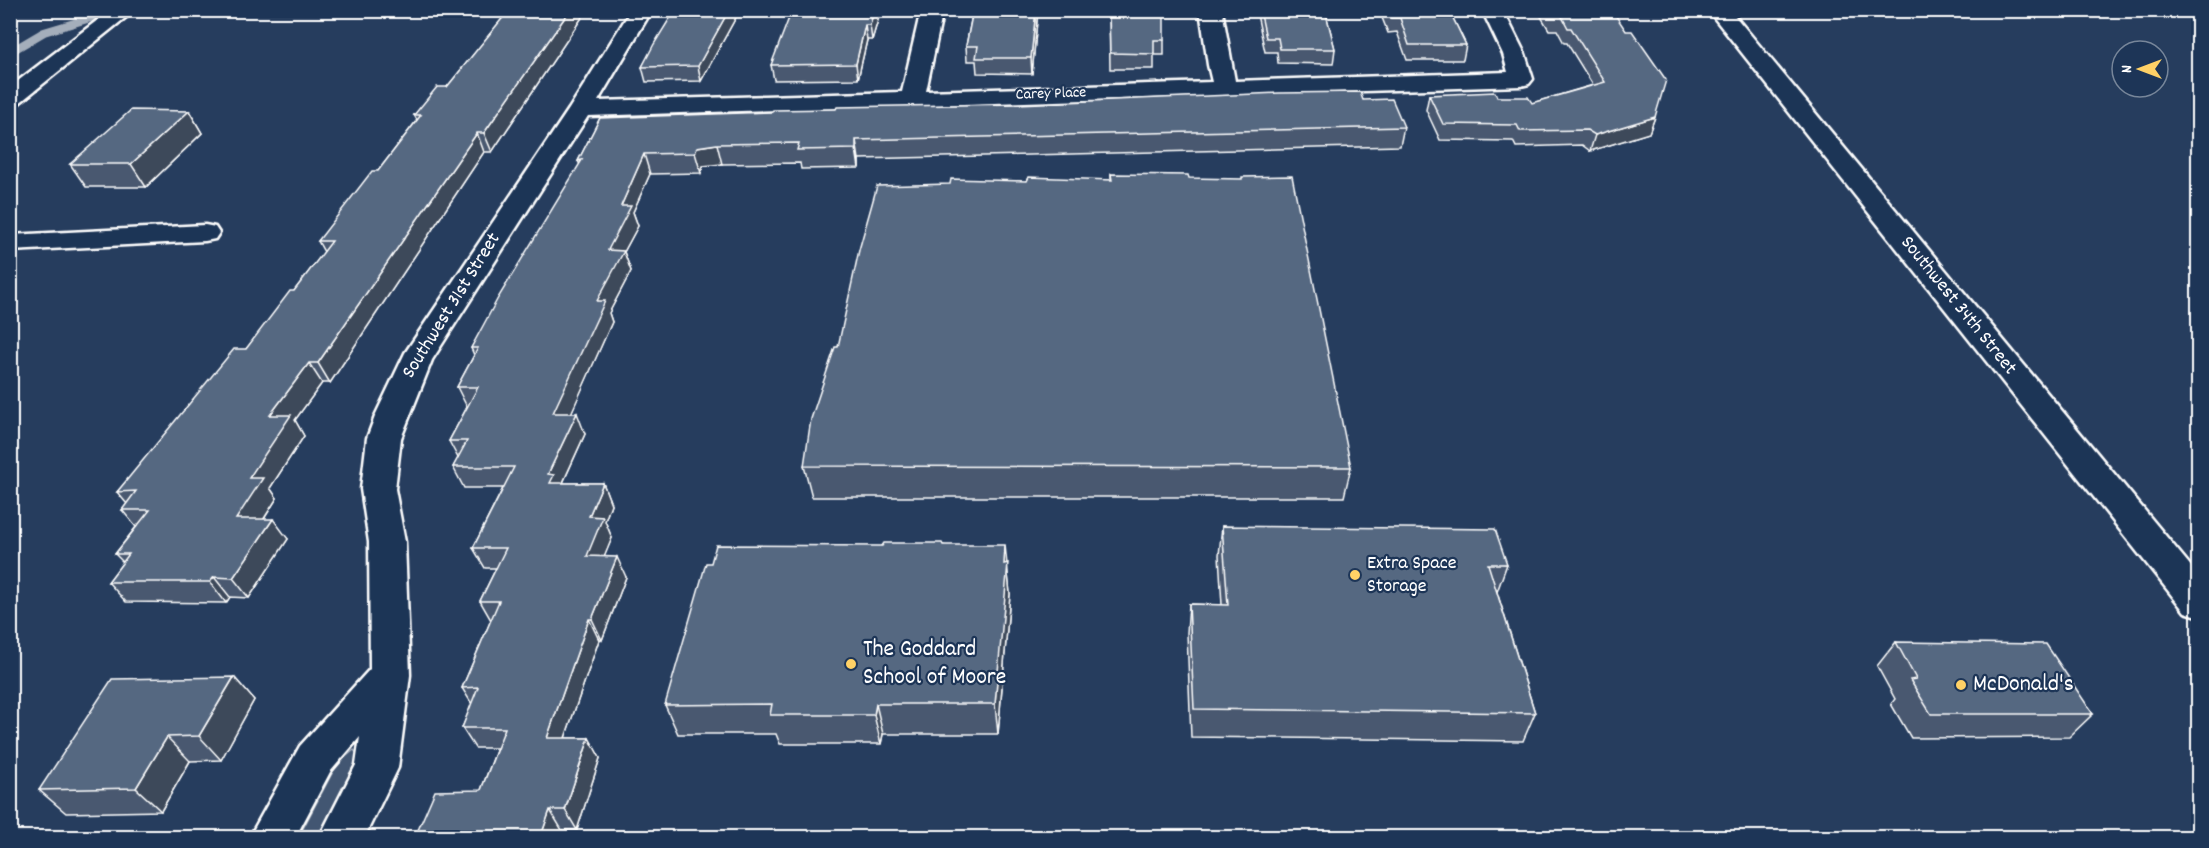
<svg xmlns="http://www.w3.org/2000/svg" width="2209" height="848" font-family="Dekko,sans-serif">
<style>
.green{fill:#425672;stroke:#a0aab8;stroke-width:1.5}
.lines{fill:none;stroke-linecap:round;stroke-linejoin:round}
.stream{stroke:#a4aebb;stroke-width:8}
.minor-casing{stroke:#fff;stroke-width:5}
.tertiary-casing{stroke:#fff;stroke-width:5}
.minor{fill:#1d3557;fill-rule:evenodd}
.tertiary{fill:#1d3557;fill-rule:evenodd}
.wall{fill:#49596f;stroke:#fff;stroke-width:1.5}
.shaded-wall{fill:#3c485a;stroke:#fff;stroke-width:1.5}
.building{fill:#556781;stroke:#fff;stroke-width:1.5}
.poi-dot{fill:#ffd166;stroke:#1d3557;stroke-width:2}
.labels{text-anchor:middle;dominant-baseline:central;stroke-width:4.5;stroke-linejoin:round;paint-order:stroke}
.far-street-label{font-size:16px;fill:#fff;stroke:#1d3557}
.street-label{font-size:20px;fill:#fff;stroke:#1d3557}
.poi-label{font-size:20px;fill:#fff;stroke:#1d3557;text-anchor:start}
.near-poi-label{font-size:24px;fill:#fff;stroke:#1d3557;text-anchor:start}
</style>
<rect width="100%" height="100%" fill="#263d5e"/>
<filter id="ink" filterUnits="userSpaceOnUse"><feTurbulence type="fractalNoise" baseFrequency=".0167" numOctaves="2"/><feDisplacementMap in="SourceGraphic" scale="12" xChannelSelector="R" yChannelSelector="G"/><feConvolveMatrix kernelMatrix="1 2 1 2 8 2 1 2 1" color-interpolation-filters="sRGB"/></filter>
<g filter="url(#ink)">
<path class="green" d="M 354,750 L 361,758 L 322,837 L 298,838 L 337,764 Z"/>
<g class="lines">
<path class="stream" d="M 10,52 L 44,32 L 94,17"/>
<defs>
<g id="minor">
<path d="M 631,10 L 652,10 L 598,101 L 902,92 L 921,10 L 943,10 L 926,91 L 1212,82 L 1208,65 L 1200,10 L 1222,10 L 1235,81 L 1508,72 L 1503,54 L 1482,10 L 1503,10 L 1525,54 L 1533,79 L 1529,84 L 1521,86 L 588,116 L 432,360 L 401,438 L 395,489 L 405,542 L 410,675 L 398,768 L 364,838 L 319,838 L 356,765 L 360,737 L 330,772 L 295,838 L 249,838 L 300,746 L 370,669 L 369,542 L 361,489 L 367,438 L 376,414 L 405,353 L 569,109 Z"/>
<path d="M 205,225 L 215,227 L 219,233 L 215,239 L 205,241 L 10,251 L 10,235 Z"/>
</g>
<g id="tertiary">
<path d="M 111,10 L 135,10 L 18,104 L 10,106 L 10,87 Z"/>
<path d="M 1708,10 L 1730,10 L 2198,575 L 2198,616 L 2185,612 Z"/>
</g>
</defs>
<use href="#minor" class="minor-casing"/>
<use href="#tertiary" class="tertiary-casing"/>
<use href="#minor" class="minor"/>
<use href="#tertiary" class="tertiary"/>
</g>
<g class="wall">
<path d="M 506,10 L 587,10 L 492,152 L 484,152 L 330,383 L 322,383 L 295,420 L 304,436 L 270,488 L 277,498 L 264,519 L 288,539 L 249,598 L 230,597 L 226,603 L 126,602 L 108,582 L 123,562 L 115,554 L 136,527 L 122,510 L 127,504 L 117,492 L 246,349 L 294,291 L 324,252 L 318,241 L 378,171 L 417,120 L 414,115 L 447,87 L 507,13 Z"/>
<path d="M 675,10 L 740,10 L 701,81 L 646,82 L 642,67 Z"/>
<path d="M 881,10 L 872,40 L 867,40 L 858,79 L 774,80 L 771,65 Z"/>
<path d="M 973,10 L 1038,10 L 1032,74 L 977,73 L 976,61 L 967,61 L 966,46 Z"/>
<path d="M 1109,10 L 1164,40 L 1164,55 L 1154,55 L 1154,69 L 1110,69 Z"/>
<path d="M 1256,10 L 1325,10 L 1335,49 L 1333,64 L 1278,63 L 1277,52 L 1265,52 Z"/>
<path d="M 1379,10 L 1449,10 L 1466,45 L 1463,60 L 1407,60 L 1397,32 L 1388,33 Z"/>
<path d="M 1537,10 L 1612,10 L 1655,117 L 1649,133 L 1590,151 L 1582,145 L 1516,147 L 1513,141 L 1440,140 L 1426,110 L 1429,95 L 1497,97 L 1532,103 L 1593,85 L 1567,43 L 1564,43 L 1557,30 L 1549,30 Z"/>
<path d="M 1363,100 L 1404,127 L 1400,146 L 859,159 L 859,168 L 801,169 L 800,163 L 722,164 L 703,166 L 701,173 L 650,174 L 633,212 L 638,226 L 624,252 L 631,271 L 609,313 L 612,322 L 571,413 L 585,434 L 563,483 L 603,483 L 611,504 L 605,521 L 612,538 L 604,556 L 626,577 L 602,640 L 599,640 L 565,738 L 589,738 L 600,758 L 577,830 L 562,830 L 560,837 L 415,837 L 481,790 L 497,748 L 475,748 L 462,728 L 472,704 L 462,688 L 491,620 L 480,601 L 496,568 L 485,568 L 473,548 L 503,488 L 464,488 L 453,467 L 458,458 L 449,441 L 467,407 L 457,387 L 474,355 L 471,348 L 580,165 L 578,161 L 600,118 Z"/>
<path d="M 189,111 L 202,133 L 146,187 L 86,187 L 70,164 Z"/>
<path d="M 1111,174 L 1351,467 L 1344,497 L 812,497 L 804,466 L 838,347 L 1027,181 L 1111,180 Z"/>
<path d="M 1222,526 L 1507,564 L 1497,592 L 1535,713 L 1523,741 L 1191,737 L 1187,633 L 1189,604 L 1222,605 L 1219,555 Z"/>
<path d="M 943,545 L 1007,564 L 1010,594 L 998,734 L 883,734 L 881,744 L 780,744 L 776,734 L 678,734 L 665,705 L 882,546 Z"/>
<path d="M 1896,642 L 2093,714 L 2069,737 L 1911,738 L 1891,704 L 1895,699 L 1877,666 Z"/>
<path d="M 234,677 L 254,700 L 221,760 L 190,761 L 161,811 L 66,813 L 39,790 Z"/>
</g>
<g class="shaded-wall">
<path d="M 570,10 L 587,10 L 492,152 L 484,133 Z"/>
<path d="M 729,10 L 740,10 L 701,81 L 698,66 Z"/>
<path d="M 874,10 L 881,10 L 872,40 L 870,25 Z"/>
<path d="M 1036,10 L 1038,10 L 1032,74 L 1031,58 Z"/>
<path d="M 865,25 L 867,40 L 858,79 L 856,64 Z"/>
<path d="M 189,111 L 202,133 L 146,187 L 131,164 Z"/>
<path d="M 1655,117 L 1649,133 L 1590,151 L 1595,135 Z"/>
<path d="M 477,133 L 484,152 L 330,383 L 318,363 Z"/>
<path d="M 856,140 L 859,159 L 859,168 L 856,149 Z"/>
<path d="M 717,144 L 722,164 L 703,166 L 701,173 L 695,153 L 697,147 Z"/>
<path d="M 644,154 L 650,174 L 633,212 L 638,226 L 624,252 L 631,271 L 609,313 L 612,322 L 562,434 L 553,413 L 597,301 L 608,250 L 621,206 Z"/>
<path d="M 309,363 L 322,383 L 295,420 L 304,436 L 270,488 L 277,498 L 251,539 L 236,519 L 249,478 L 270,415 Z"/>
<path d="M 577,413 L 585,434 L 560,489 L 550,483 L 548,474 Z"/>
<path d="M 603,483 L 611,504 L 605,521 L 612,538 L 596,577 L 587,556 L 589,516 Z"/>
<path d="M 273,519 L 288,539 L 249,598 L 233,578 Z"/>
<path d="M 1005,545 L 1010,594 L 998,734 L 995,704 Z"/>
<path d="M 617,557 L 626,577 L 602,640 L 592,619 Z"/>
<path d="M 214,577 L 230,597 L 226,603 L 210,582 Z"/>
<path d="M 589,619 L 599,640 L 558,758 L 547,738 Z"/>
<path d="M 234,677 L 254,700 L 221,760 L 199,736 Z"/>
<path d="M 876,704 L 883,734 L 881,744 L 874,715 Z"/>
<path d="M 167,737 L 190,761 L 161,811 L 136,788 Z"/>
<path d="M 589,738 L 600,758 L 577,830 L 565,810 Z"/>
<path d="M 550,810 L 562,830 L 560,837 L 542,837 L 541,836 Z"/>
</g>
<g class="building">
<path d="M 509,10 L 570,10 L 484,133 L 477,133 L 318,363 L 309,363 L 270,415 L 291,415 L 249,478 L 263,478 L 236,519 L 273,519 L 233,578 L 214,577 L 210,582 L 108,582 L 129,554 L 115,554 L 150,510 L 122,510 L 136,491 L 117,492 L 234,349 L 246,349 L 290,291 L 294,291 L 332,241 L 318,241 L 372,171 L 378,171 L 421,115 L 414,115 L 437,87 L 447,87 Z"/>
<path d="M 675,10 L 729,10 L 698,66 L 642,67 L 654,44 Z"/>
<path d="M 792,10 L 874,10 L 870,25 L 865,25 L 856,64 L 771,65 Z"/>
<path d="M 973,10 L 1036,10 L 1031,58 L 976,58 L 978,46 L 966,46 Z"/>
<path d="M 1109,10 L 1160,10 L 1160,12 L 1164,12 L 1164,40 L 1154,40 L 1154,54 L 1110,53 Z"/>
<path d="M 1260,10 L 1325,10 L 1335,49 L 1280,49 L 1278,38 L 1266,38 Z"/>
<path d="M 1388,10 L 1449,10 L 1466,45 L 1409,45 L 1400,18 L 1391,18 Z"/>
<path d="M 1550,10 L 1612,10 L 1626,31 L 1632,31 L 1666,80 L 1655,117 L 1595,135 L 1587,130 L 1520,131 L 1517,125 L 1443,124 L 1429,95 L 1495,92 L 1497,97 L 1528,97 L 1532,103 L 1605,82 L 1571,28 L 1568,28 L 1561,15 L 1553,15 Z"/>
<path d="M 1360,92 L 1363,100 L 1392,99 L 1404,127 L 856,140 L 856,149 L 797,150 L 799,143 L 717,144 L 697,147 L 695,153 L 644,154 L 621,206 L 631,206 L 608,250 L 624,251 L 597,301 L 605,301 L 553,413 L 577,413 L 548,474 L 554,475 L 550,483 L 603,483 L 589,516 L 603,517 L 587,556 L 617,557 L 592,619 L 589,619 L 547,738 L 589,738 L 565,810 L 550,810 L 541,836 L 415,837 L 435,791 L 481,790 L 505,728 L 462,728 L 478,687 L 462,688 L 499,601 L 480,601 L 506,548 L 473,548 L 514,467 L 453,467 L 467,441 L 449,441 L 478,387 L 457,387 L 478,348 L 471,348 L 498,298 L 582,160 L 578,161 L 600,118 L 772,112 L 773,110 L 836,109 L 837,107 L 1018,104 L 1279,93 Z"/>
<path d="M 131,110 L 189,111 L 131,164 L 70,164 Z"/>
<path d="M 1111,174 L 1188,175 L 1189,178 L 1242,179 L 1242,177 L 1292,176 L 1351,467 L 804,466 L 811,419 L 835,347 L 838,347 L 859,250 L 877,186 L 950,184 L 951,179 L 1027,181 L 1029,177 L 1112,180 Z"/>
<path d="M 1222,526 L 1495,529 L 1507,564 L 1488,564 L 1535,713 L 1194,709 L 1189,604 L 1228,605 Z"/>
<path d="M 884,543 L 942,543 L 943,545 L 1005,545 L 1004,564 L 1008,563 L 995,704 L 876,704 L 874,715 L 770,715 L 772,704 L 665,705 L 706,563 L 711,563 L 716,545 L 882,546 Z"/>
<path d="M 1896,642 L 2046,644 L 2093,714 L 1931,714 L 1910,680 L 1916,679 Z"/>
<path d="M 234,677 L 199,736 L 167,737 L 136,788 L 39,790 L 112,679 Z"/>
</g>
</g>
<g class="poi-dot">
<circle cx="1355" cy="575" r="6"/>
<circle cx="851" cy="664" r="6"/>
<circle cx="1961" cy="685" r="6"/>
</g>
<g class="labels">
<g class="far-street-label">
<text transform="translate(1051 94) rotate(-2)">Carey Place</text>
</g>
<g class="street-label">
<text transform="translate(452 306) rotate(-58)">Southwest 31st Street</text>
<text transform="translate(1958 306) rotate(51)">Southwest 34th Street</text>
</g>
<g class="poi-label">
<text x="1367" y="564">Extra Space<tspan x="1367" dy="23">Storage</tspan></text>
</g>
<g class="near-poi-label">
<text x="863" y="650">The Goddard<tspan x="863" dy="28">School of Moore</tspan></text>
<text x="1973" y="685">McDonald's</text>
</g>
</g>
<rect width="2209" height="848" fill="none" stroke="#1d3557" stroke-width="36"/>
<rect x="18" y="18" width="2173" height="812" fill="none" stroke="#fff" stroke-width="2" filter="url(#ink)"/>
<g transform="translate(2140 69) rotate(270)"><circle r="28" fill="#1d3557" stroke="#77869a" stroke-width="1.5"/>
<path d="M0-4.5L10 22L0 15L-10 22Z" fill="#ffd166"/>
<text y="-9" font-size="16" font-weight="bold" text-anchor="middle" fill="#ffffff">N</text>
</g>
</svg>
